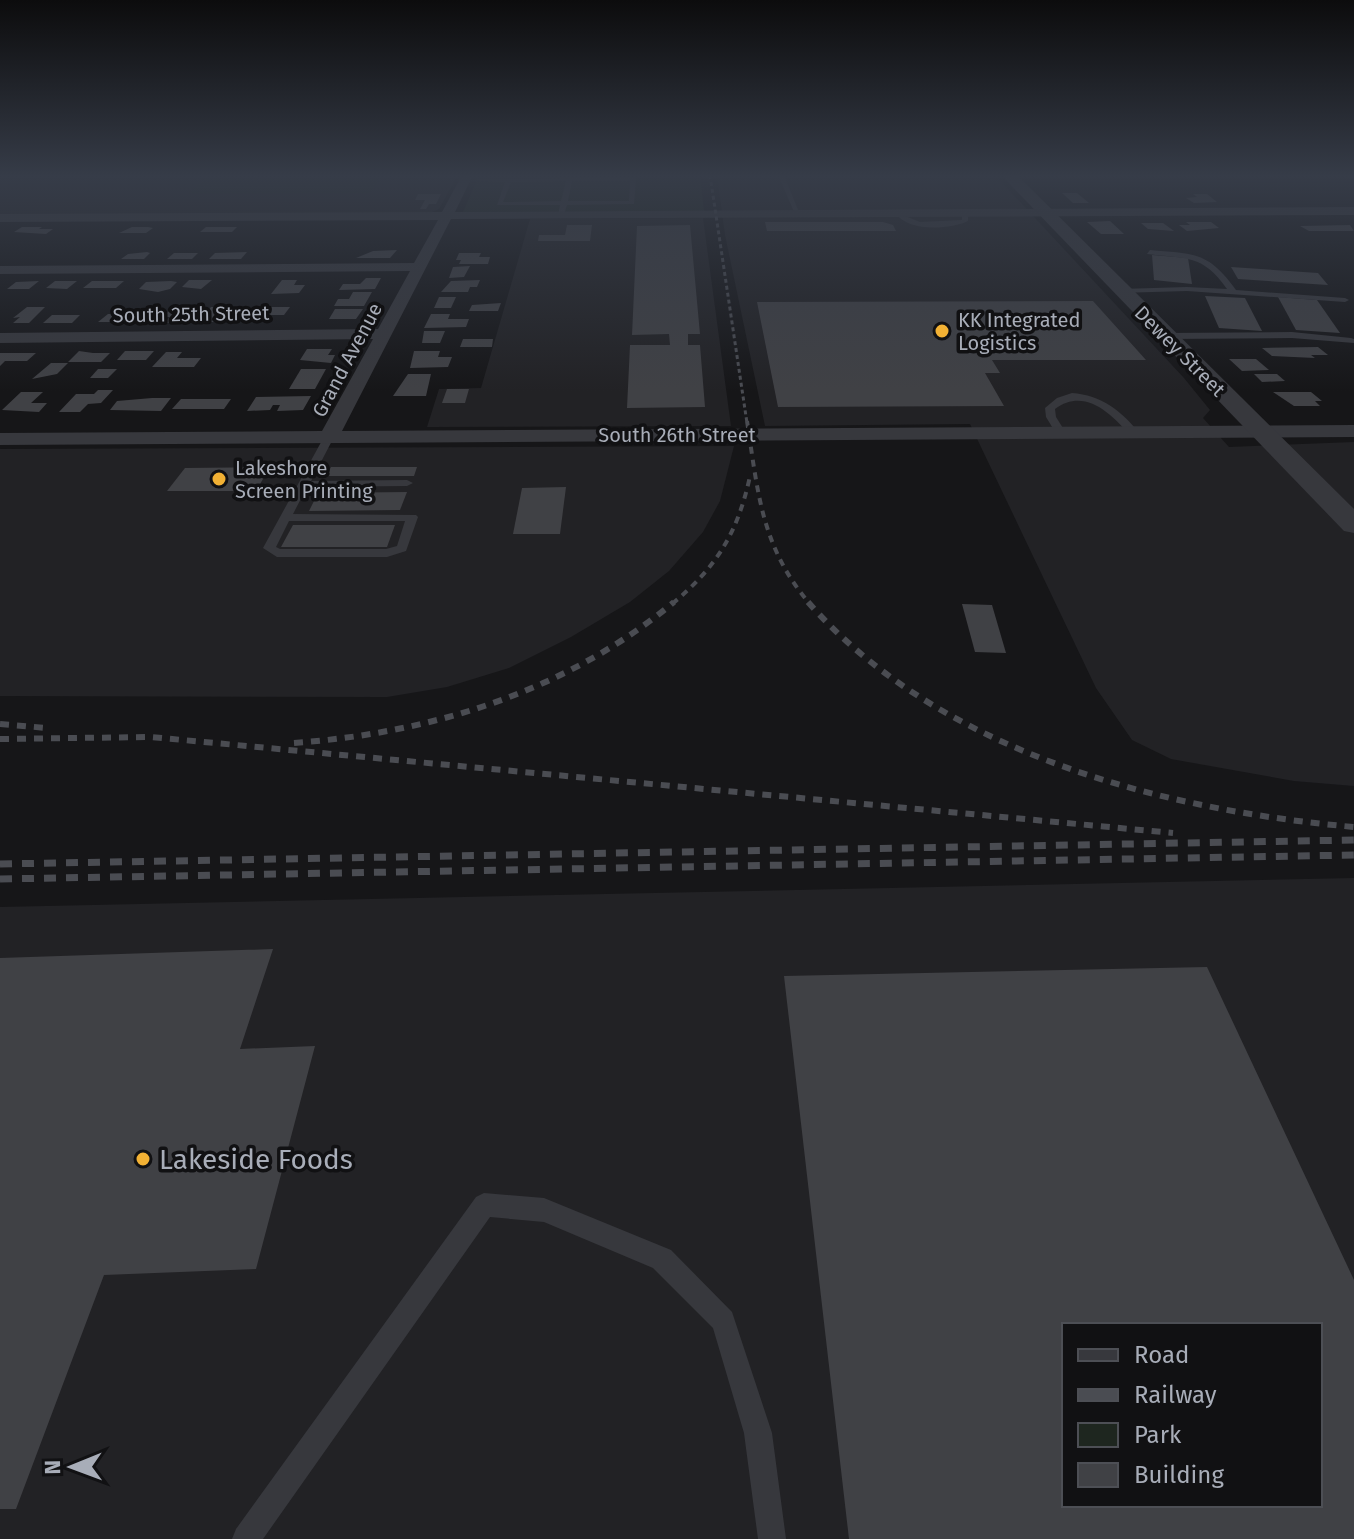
<svg xmlns="http://www.w3.org/2000/svg" width="1354" height="1539" font-family="'Fira Sans',sans-serif">
<style>
.built{fill:#222225;fill-rule:evenodd}
.green{fill:#1e261f}
.building{fill:#404145;fill-rule:evenodd}
.lines{fill:none;stroke-linecap:round;stroke-linejoin:round}
.service{fill:#37383d;fill-rule:evenodd}
.minor{fill:#37383d;fill-rule:evenodd}
.tertiary{fill:#37383d;fill-rule:evenodd}
.rail-far3{stroke:#4a4c52;stroke-width:3;stroke-dasharray:4 3;stroke-linecap:butt}
.rail-far2{stroke:#4a4c52;stroke-width:4;stroke-dasharray:7 6;stroke-linecap:butt}
.rail-far1{stroke:#4a4c52;stroke-width:6;stroke-dasharray:9 8;stroke-linecap:butt}
.rail{stroke:#4a4c52;stroke-width:7;stroke-dasharray:12 10;stroke-linecap:butt}
.poi-dot{fill:#f2b134;stroke:#111113;stroke-width:3}
.labels{text-anchor:middle;dominant-baseline:central;stroke-width:7;stroke-linejoin:round;paint-order:stroke}
.far-street-label{font-size:20px;fill:#a8adb8;stroke:#111113}
.far-poi-label{font-size:20px;fill:#a8adb8;stroke:#111113;text-anchor:start}
.near-poi-label{font-size:28px;fill:#a8adb8;stroke:#111113;text-anchor:start}
</style>
<rect width="100%" height="100%" fill="#161618"/>
<g class="built">
<path d="M 0,175 L 458,175 L 439,209 L 430,213 L 0,216 Z"/>
<path d="M 717,175 L 995,175 L 1184,378 L 1210,410 L 1203,418 L 1229,447 L 1354,442 L 1354,786 L 1294,781 L 1171,759 L 1132,740 L 1096,688 L 970,424 L 765,426 L 725,235 Z"/>
<path d="M 703,218 L 731,426 L 427,427 L 439,389 L 481,388 L 530,219 Z"/>
<path d="M 734,446 L 720,501 L 703,532 L 669,571 L 630,602 L 571,637 L 509,668 L 447,687 L 387,697 L 0,696 L 0,449 Z"/>
<path d="M 1354,878 L 1354,1539 L 0,1539 L 0,907 ZM 1064,1325 L 1320,1325 L 1320,1505 L 1064,1505 Z"/>
</g>
<g class="green">
<path d="M 210,175 L 383,175 L 370,193 L 188,194 Z"/>
<path d="M 479,175 L 700,175 L 704,211 L 463,212 Z"/>
</g>
<g class="building">
<path d="M 1062,193 L 1077,193 L 1089,203 L 1073,203 Z"/>
<path d="M 418,194 L 441,194 L 436,204 L 429,204 L 426,209 L 420,209 L 425,200 L 415,200 Z"/>
<path d="M 1193,194 L 1207,194 L 1217,202 L 1194,203 L 1186,198 L 1197,197 Z"/>
<path d="M 1110,221 L 1124,234 L 1101,234 L 1087,222 Z"/>
<path d="M 765,222 L 883,222 L 893,225 L 896,231 L 767,231 Z"/>
<path d="M 1186,222 L 1211,222 L 1219,228 L 1187,231 L 1179,225 L 1190,225 Z"/>
<path d="M 1141,223 L 1163,223 L 1174,231 L 1148,229 Z"/>
<path d="M 567,225 L 592,225 L 590,241 L 538,241 L 539,235 L 565,235 Z"/>
<path d="M 690,225 L 700,334 L 688,334 L 688,345 L 700,345 L 705,407 L 627,408 L 630,345 L 670,345 L 669,334 L 632,335 L 637,226 Z"/>
<path d="M 1350,225 L 1354,231 L 1309,231 L 1300,226 Z"/>
<path d="M 22,227 L 42,227 L 39,229 L 53,229 L 46,234 L 14,232 Z"/>
<path d="M 132,227 L 148,227 L 153,228 L 146,233 L 119,233 Z"/>
<path d="M 206,227 L 237,227 L 232,232 L 200,232 Z"/>
<path d="M 397,250 L 390,258 L 356,258 L 373,251 Z"/>
<path d="M 147,252 L 150,253 L 144,259 L 121,259 L 128,254 Z"/>
<path d="M 247,252 L 241,259 L 209,259 L 215,253 Z"/>
<path d="M 174,253 L 198,253 L 192,259 L 167,259 Z"/>
<path d="M 459,253 L 481,253 L 479,257 L 490,257 L 488,264 L 459,264 L 461,260 L 456,260 Z"/>
<path d="M 1152,255 L 1188,258 L 1192,284 L 1154,280 Z"/>
<path d="M 470,266 L 464,277 L 449,278 L 453,267 Z"/>
<path d="M 1231,267 L 1318,273 L 1328,285 L 1238,279 Z"/>
<path d="M 366,278 L 381,278 L 375,289 L 339,290 L 343,284 L 360,284 Z"/>
<path d="M 189,280 L 212,280 L 201,289 L 182,287 Z"/>
<path d="M 282,280 L 297,280 L 294,285 L 305,285 L 299,293 L 271,294 Z"/>
<path d="M 480,280 L 477,287 L 470,287 L 468,292 L 441,292 L 451,281 Z"/>
<path d="M 39,281 L 29,289 L 7,289 L 16,282 Z"/>
<path d="M 55,281 L 77,281 L 67,289 L 46,288 Z"/>
<path d="M 92,281 L 124,281 L 116,288 L 83,288 Z"/>
<path d="M 146,282 L 171,281 L 177,282 L 170,289 L 158,292 L 139,289 Z"/>
<path d="M 353,292 L 372,292 L 364,306 L 334,306 L 338,299 L 349,299 Z"/>
<path d="M 1205,296 L 1245,298 L 1262,331 L 1219,328 Z"/>
<path d="M 439,297 L 456,297 L 451,308 L 434,308 Z"/>
<path d="M 1278,297 L 1317,300 L 1340,333 L 1296,330 Z"/>
<path d="M 1093,301 L 1146,360 L 992,360 L 1000,373 L 985,373 L 1004,406 L 778,407 L 757,302 Z"/>
<path d="M 501,303 L 498,311 L 469,311 L 472,305 Z"/>
<path d="M 27,307 L 45,307 L 29,323 L 13,323 L 20,317 L 13,318 Z"/>
<path d="M 173,307 L 191,307 L 187,311 L 193,311 L 180,323 L 164,323 L 170,317 L 163,317 Z"/>
<path d="M 211,307 L 246,307 L 239,315 L 222,316 L 217,322 L 198,322 Z"/>
<path d="M 260,307 L 290,307 L 284,315 L 271,315 L 266,321 L 249,322 Z"/>
<path d="M 335,309 L 363,309 L 356,319 L 329,319 Z"/>
<path d="M 143,310 L 154,310 L 141,322 L 98,322 L 108,314 L 139,314 Z"/>
<path d="M 431,314 L 450,314 L 448,319 L 469,319 L 466,327 L 424,328 Z"/>
<path d="M 52,315 L 80,315 L 72,323 L 43,323 Z"/>
<path d="M 424,331 L 445,331 L 440,343 L 422,343 Z"/>
<path d="M 463,339 L 493,339 L 492,347 L 460,347 Z"/>
<path d="M 1318,347 L 1328,355 L 1311,355 L 1315,358 L 1272,356 L 1262,348 Z"/>
<path d="M 307,349 L 332,349 L 328,355 L 335,355 L 331,363 L 300,360 Z"/>
<path d="M 79,351 L 93,353 L 110,353 L 101,362 L 68,362 Z"/>
<path d="M 125,351 L 154,351 L 146,360 L 117,360 Z"/>
<path d="M 414,351 L 440,351 L 438,357 L 452,357 L 448,367 L 410,368 Z"/>
<path d="M 166,352 L 182,352 L 177,358 L 201,358 L 194,367 L 152,367 Z"/>
<path d="M 0,353 L 36,353 L 27,361 L 5,361 L 0,366 Z"/>
<path d="M 1229,359 L 1256,359 L 1269,370 L 1242,371 Z"/>
<path d="M 51,363 L 68,363 L 57,374 L 32,379 Z"/>
<path d="M 98,369 L 117,369 L 108,378 L 90,378 Z"/>
<path d="M 301,369 L 326,369 L 315,389 L 289,389 Z"/>
<path d="M 408,374 L 431,374 L 426,396 L 393,396 Z"/>
<path d="M 1254,374 L 1277,374 L 1285,381 L 1262,382 Z"/>
<path d="M 447,389 L 469,389 L 465,403 L 442,403 Z"/>
<path d="M 98,390 L 113,390 L 101,403 L 88,404 L 80,412 L 59,412 L 76,394 L 94,394 Z"/>
<path d="M 21,392 L 43,392 L 31,403 L 47,403 L 39,412 L 2,410 Z"/>
<path d="M 1273,392 L 1311,392 L 1322,401 L 1315,401 L 1320,406 L 1294,406 Z"/>
<path d="M 311,396 L 303,410 L 277,411 L 280,405 L 273,405 L 270,410 L 247,411 L 256,397 Z"/>
<path d="M 152,398 L 171,398 L 161,411 L 110,410 L 117,401 Z"/>
<path d="M 181,399 L 231,399 L 224,409 L 172,409 Z"/>
<path d="M 270,467 L 256,491 L 167,491 L 185,468 Z"/>
<path d="M 331,467 L 417,467 L 414,476 L 326,476 Z"/>
<path d="M 566,487 L 560,534 L 513,534 L 522,488 Z"/>
<path d="M 407,492 L 400,510 L 309,511 L 318,493 Z"/>
<path d="M 293,525 L 395,525 L 387,547 L 281,547 Z"/>
<path d="M 962,604 L 992,605 L 1006,653 L 975,652 Z"/>
<path d="M 273,949 L 240,1049 L 315,1046 L 256,1269 L 104,1275 L 16,1509 L 0,1509 L 0,958 Z"/>
<path d="M 1207,967 L 1354,1280 L 1354,1539 L 849,1539 L 784,976 ZM 1064,1325 L 1320,1325 L 1320,1505 L 1064,1505 Z"/>
</g>
<g class="lines">
<g class="service">
<path d="M 778,175 L 784,175 L 800,215 L 795,214 Z"/>
<path d="M 633,177 L 636,179 L 634,204 L 567,205 L 564,215 L 561,217 L 558,215 L 560,205 L 497,205 L 505,182 L 463,180 ZM 566,181 L 561,201 L 503,202 L 511,182 ZM 572,181 L 630,181 L 629,201 L 568,201 Z"/>
<path d="M 895,212 L 920,222 L 962,220 L 962,213 L 965,211 L 968,213 L 968,221 C 949,230 906,232 895,212 Z"/>
<path d="M 1150,250 C 1194,254 1208,251 1236,290 L 1345,298 L 1349,300 L 1345,302 L 1187,291 L 1118,293 L 1121,289 L 1187,287 L 1227,289 C 1203,254 1186,259 1147,254 Z"/>
<path d="M 1292,332 L 1351,338 L 1354,339 L 1354,343 L 1292,338 L 1166,339 L 1162,336 L 1166,333 Z"/>
<path d="M 1072,393 C 1101,395 1122,411 1139,433 L 1130,435 C 1111,413 1084,387 1055,409 L 1056,417 L 1066,433 L 1057,435 L 1046,417 L 1045,408 L 1057,398 Z"/>
<path d="M 325,435 L 334,437 L 311,481 L 407,480 L 413,483 L 407,486 L 307,487 L 293,514 L 416,515 L 418,517 L 406,551 L 387,557 L 277,557 L 263,548 ZM 289,521 L 405,521 L 397,546 L 386,549 L 280,549 L 276,547 Z"/>
<path d="M 484,1193 L 544,1198 L 671,1250 L 732,1312 L 772,1433 L 786,1539 L 758,1539 L 744,1433 L 713,1328 L 653,1268 L 544,1222 L 490,1217 L 263,1539 L 232,1539 L 236,1529 L 476,1197 Z"/>
</g>
<g class="minor">
<path d="M 462,175 L 473,175 L 455,212 L 1354,207 L 1354,215 L 451,219 L 342,431 L 1354,425 L 1354,437 L 0,445 L 0,433 L 322,431 L 373,339 L 0,343 L 0,333 L 378,329 L 410,271 L 0,274 L 0,266 L 414,263 L 438,220 L 0,222 L 0,214 L 442,212 Z"/>
<path d="M 1347,175 L 1354,175 L 1354,179 Z"/>
</g>
<path class="tertiary" d="M 1001,175 L 1017,175 L 1354,509 L 1354,533 L 1344,531 Z"/>
<path class="rail-far3" d="M 710,175 L 747,423"/>
<g class="rail-far2">
<path d="M 747,421 C 758,492 761,547 810,604"/>
<path d="M 672,604 C 717,567 738,532 750,476"/>
</g>
<g class="rail-far1">
<path d="M 808,602 C 940,753 1162,810 1354,827"/>
<path d="M 0,724 L 47,728"/>
<path d="M 0,739 L 151,737 L 1173,833"/>
<path d="M 294,743 C 432,733 567,691 674,602"/>
</g>
<g class="rail">
<path d="M 0,864 L 1354,840"/>
<path d="M 0,879 L 1354,855"/>
</g>
</g>
<linearGradient id="sky" x2="0" y2="1"><stop stop-color="#0c0c0d"/><stop offset="0.45" stop-color="#363c48"/><stop offset="1" stop-color="#363c48" stop-opacity="0"/></linearGradient>
<rect width="1354" height="391" fill="url(#sky)"/>
<g class="poi-dot">
<circle cx="942" cy="331" r="8"/>
<circle cx="219" cy="479" r="8"/>
<circle cx="143" cy="1159" r="8"/>
</g>
<g class="labels">
<g class="far-street-label">
<text transform="translate(191 314) rotate(-1)">South 25th Street</text>
<text transform="translate(1180 351) rotate(45)">Dewey Street</text>
<text transform="translate(347 360) rotate(-62)">Grand Avenue</text>
<text x="677" y="435">South 26th Street</text>
</g>
<g class="far-poi-label">
<text x="958" y="320">KK Integrated<tspan x="958" dy="23">Logistics</tspan></text>
<text x="235" y="468">Lakeshore<tspan x="235" dy="23">Screen Printing</tspan></text>
</g>
<g class="near-poi-label">
<text x="159" y="1159">Lakeside Foods</text>
</g>
</g>
<rect x="1062" y="1323" width="260" height="184" fill="#111113" stroke="#4d4f55" stroke-width="2"/>
<rect x="1078" y="1349" width="40" height="12" fill="#37383d" stroke="#4d4f55" stroke-width="2"/>
<text x="1134" y="1363" font-size="24" fill="#a8adb8">Road</text>
<rect x="1078" y="1389" width="40" height="12" fill="#4a4c52" stroke="#4d4f55" stroke-width="2"/>
<text x="1134" y="1403" font-size="24" fill="#a8adb8">Railway</text>
<rect x="1078" y="1423" width="40" height="24" fill="#1e261f" stroke="#4d4f55" stroke-width="2"/>
<text x="1134" y="1443" font-size="24" fill="#a8adb8">Park</text>
<rect x="1078" y="1463" width="40" height="24" fill="#404145" stroke="#4d4f55" stroke-width="2"/>
<text x="1134" y="1483" font-size="24" fill="#a8adb8">Building</text>
<g transform="translate(72 1467) rotate(269)" stroke="#111113" stroke-width="6" paint-order="stroke">
<path d="M0-6L14 30L0 20L-14 30Z" fill="#a8adb8"/>
<text y="-12" font-size="22" font-weight="bold" text-anchor="middle" fill="#a8adb8">N</text>
</g>
</svg>
